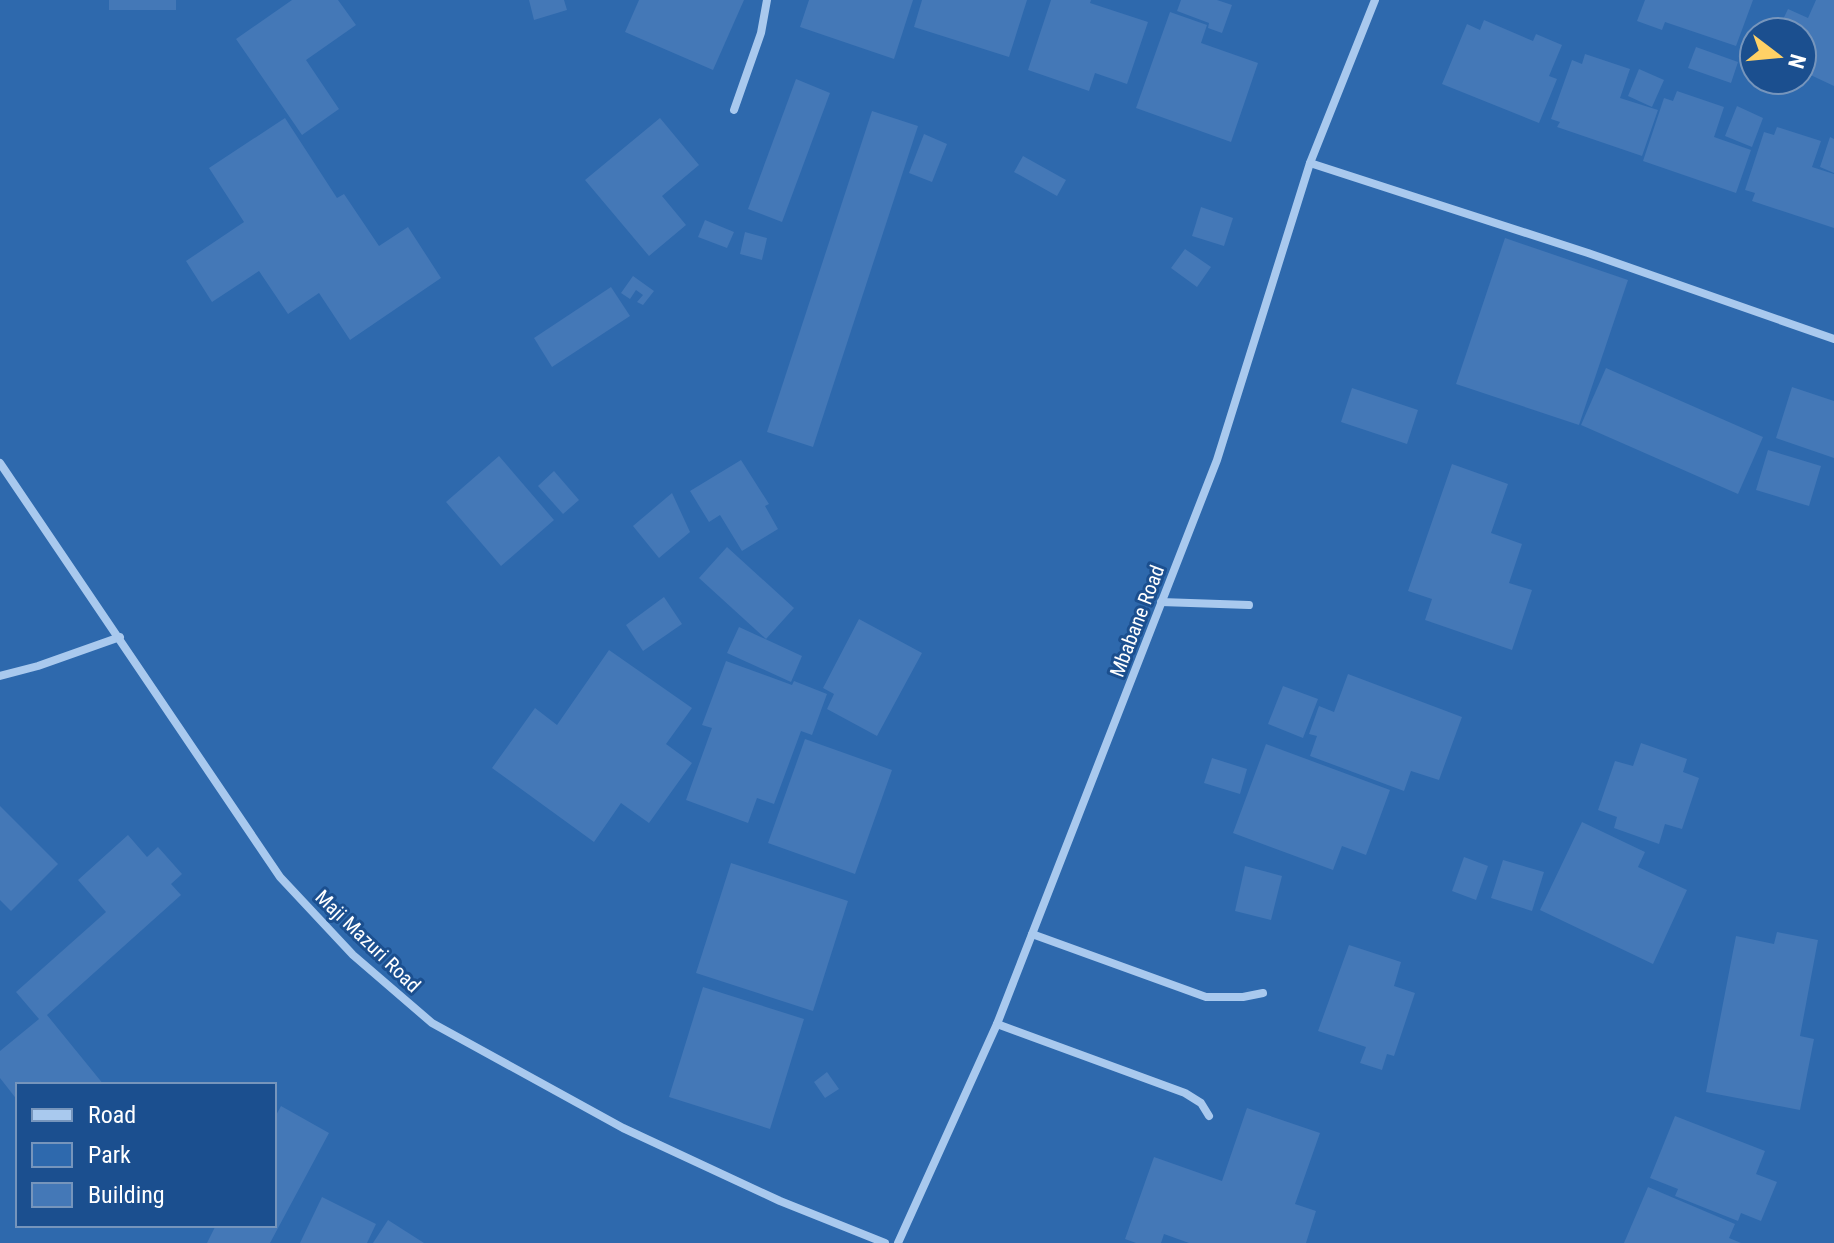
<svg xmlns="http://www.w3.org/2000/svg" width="1834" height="1243" font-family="'Roboto Condensed',sans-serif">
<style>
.green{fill:#2e69ad;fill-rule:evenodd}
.building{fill:#4478b7}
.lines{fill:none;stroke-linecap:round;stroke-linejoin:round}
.street{stroke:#a9c9ee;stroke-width:8}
.labels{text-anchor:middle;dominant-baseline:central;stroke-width:6;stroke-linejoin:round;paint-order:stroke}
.street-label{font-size:20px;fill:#fff;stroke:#1b4f8f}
</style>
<rect width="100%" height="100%" fill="#1b4f8f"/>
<path class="green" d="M 0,0 L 1834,0 L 1834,1243 L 0,1243 ZM 1754,32 L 1802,32 L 1802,80 L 1754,80 ZM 18,1085 L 274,1085 L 274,1225 L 18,1225 Z"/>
<g class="building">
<rect x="109" y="0" width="67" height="10"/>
<path d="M 292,0 L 338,0 L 356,25 L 306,60 L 339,109 L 302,135 L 236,39 Z"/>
<path d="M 529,0 L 564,0 L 567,10 L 534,20 Z"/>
<path d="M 639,0 L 744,0 L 713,70 L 625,32 Z"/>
<path d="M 809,0 L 913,0 L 894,59 L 800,27 Z"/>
<path d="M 922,0 L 1027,0 L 1009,57 L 914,27 Z"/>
<path d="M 1051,0 L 1091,0 L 1090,3 L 1148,22 L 1127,84 L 1095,73 L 1089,91 L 1028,70 Z"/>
<path d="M 1181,0 L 1217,0 L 1232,5 L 1222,33 L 1208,28 L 1209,23 L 1177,11 Z"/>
<path d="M 1645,0 L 1753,0 L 1736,46 L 1665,22 L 1662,30 L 1637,21 Z"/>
<path d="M 1816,0 L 1834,0 L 1834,86 L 1802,71 L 1802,32 L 1777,32 L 1788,9 L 1808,18 Z"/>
<path d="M 1170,12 L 1207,25 L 1201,43 L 1258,63 L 1231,142 L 1136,108 Z"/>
<path d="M 1484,20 L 1533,41 L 1536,34 L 1562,45 L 1549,76 L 1557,79 L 1539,123 L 1442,84 L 1467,24 L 1480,30 Z"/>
<path d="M 1696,47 L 1738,62 L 1731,83 L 1688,68 Z"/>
<path d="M 1585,54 L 1630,69 L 1620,98 L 1658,110 L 1642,156 L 1557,127 L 1560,122 L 1551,119 L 1572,60 L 1582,64 Z"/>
<path d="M 1639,69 L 1664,80 L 1652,107 L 1628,96 Z"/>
<path d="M 796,79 L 830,93 L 782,222 L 748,209 Z"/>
<path d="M 1677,91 L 1724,107 L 1714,137 L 1751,150 L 1736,193 L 1643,161 L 1664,98 L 1673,101 Z"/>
<path d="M 1737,106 L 1763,118 L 1752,147 L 1725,136 Z"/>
<path d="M 872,111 L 918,126 L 813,447 L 767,432 Z"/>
<path d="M 285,118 L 337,198 L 344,194 L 379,246 L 408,227 L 441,278 L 350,340 L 319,293 L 288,314 L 259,271 L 212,302 L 186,261 L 244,222 L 209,168 Z"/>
<path d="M 660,118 L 699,165 L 662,196 L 686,225 L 649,256 L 585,180 Z"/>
<path d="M 1777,127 L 1821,141 L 1812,167 L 1834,174 L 1834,228 L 1752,201 L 1755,193 L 1745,190 L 1764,132 L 1774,135 Z"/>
<path d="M 924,134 L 947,144 L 932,182 L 909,173 Z"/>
<path d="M 1830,137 L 1834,139 L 1834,173 L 1820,167 Z"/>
<path d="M 1023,156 L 1066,180 L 1057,196 L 1014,172 Z"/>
<path d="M 1201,207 L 1233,218 L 1224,246 L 1192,236 Z"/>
<path d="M 705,220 L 734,232 L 727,248 L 698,237 Z"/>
<path d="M 745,232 L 767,238 L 762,260 L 740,254 Z"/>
<path d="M 1505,238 L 1628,280 L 1579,425 L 1456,384 Z"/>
<path d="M 1185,249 L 1211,267 L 1197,287 L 1171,268 Z"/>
<path d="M 633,276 L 654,291 L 643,305 L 637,302 L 643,295 L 636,290 L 630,299 L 621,293 Z"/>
<path d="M 611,287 L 630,316 L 552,367 L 534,338 Z"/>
<path d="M 1606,368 L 1763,437 L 1738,494 L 1581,425 Z"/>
<path d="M 1792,387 L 1834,401 L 1834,458 L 1776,438 Z"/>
<path d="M 1352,388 L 1418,410 L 1407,444 L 1341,422 Z"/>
<path d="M 1768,450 L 1821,466 L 1809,506 L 1756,490 Z"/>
<path d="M 499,456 L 554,520 L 501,566 L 446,502 Z"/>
<path d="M 741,460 L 769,504 L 765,506 L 778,529 L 742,551 L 720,515 L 709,522 L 690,491 Z"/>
<path d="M 1452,464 L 1508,484 L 1491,533 L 1522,544 L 1509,583 L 1532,590 L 1512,650 L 1425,620 L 1432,599 L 1408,591 Z"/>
<path d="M 554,471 L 579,500 L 563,514 L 538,486 Z"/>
<path d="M 672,493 L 690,532 L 659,558 L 633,526 Z"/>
<path d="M 727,547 L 794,608 L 766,639 L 699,578 Z"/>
<path d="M 664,597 L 682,624 L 643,651 L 626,625 Z"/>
<path d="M 859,619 L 922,653 L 877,736 L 827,709 L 834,694 L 823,688 Z"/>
<path d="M 739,627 L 802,656 L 791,682 L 727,653 Z"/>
<path d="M 609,650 L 692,708 L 666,744 L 692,763 L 649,823 L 621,803 L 594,842 L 492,768 L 535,708 L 557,725 Z"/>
<path d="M 726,661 L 792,685 L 794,681 L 827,694 L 812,735 L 801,731 L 774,804 L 757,798 L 748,823 L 686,800 L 712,728 L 702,725 Z"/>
<path d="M 1348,674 L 1462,717 L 1439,780 L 1411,771 L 1404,791 L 1310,756 L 1317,736 L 1309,734 L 1319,706 L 1334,712 Z"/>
<path d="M 1283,686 L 1318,699 L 1303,738 L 1268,724 Z"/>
<path d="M 805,739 L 892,770 L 855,874 L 768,843 Z"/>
<path d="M 1641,743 L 1687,759 L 1683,772 L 1699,778 L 1682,829 L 1665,824 L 1659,844 L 1614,828 L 1617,817 L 1598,810 L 1615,761 L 1633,766 Z"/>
<path d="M 1266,744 L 1390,790 L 1366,855 L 1342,846 L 1333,870 L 1233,833 Z"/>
<path d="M 1212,758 L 1247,769 L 1240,794 L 1204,783 Z"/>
<path d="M 0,806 L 58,864 L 11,911 L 0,900 Z"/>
<path d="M 1582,822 L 1645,852 L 1638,867 L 1687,890 L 1653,964 L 1540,910 Z"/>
<path d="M 128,835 L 147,857 L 158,847 L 182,874 L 171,884 L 181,895 L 47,1015 L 104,1085 L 18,1085 L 18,1101 L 0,1078 L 0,1051 L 39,1019 L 16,992 L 106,912 L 78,880 Z"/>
<path d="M 1464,857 L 1488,866 L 1476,900 L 1452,891 Z"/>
<path d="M 1503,860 L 1544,872 L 1532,911 L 1491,898 Z"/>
<path d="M 731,863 L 848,901 L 813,1011 L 696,973 Z"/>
<path d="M 1245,866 L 1282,876 L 1271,920 L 1235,911 Z"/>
<path d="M 1777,932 L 1818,940 L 1800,1036 L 1814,1039 L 1800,1110 L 1706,1092 L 1736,936 L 1774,944 Z"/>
<path d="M 1349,945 L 1401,962 L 1394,986 L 1415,993 L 1394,1056 L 1387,1054 L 1382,1070 L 1360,1063 L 1366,1047 L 1318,1031 Z"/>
<path d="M 703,987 L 804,1019 L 770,1129 L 669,1097 Z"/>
<path d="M 827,1072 L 839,1089 L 825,1098 L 814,1082 Z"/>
<path d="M 281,1106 L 329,1133 L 270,1243 L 207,1243 L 216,1225 L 274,1225 L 274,1119 Z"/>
<path d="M 1247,1108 L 1320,1133 L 1295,1204 L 1316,1211 L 1306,1243 L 1189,1243 L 1164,1234 L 1161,1243 L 1136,1243 L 1125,1239 L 1154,1157 L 1222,1181 Z"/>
<path d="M 1675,1116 L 1765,1151 L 1756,1174 L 1777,1182 L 1761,1221 L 1741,1213 L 1738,1221 L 1675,1196 L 1678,1189 L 1650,1178 Z"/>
<path d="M 1648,1187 L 1735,1224 L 1729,1238 L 1741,1243 L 1624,1243 Z"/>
<path d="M 322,1197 L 376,1224 L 367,1243 L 300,1243 Z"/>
<path d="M 388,1220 L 424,1243 L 373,1243 Z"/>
</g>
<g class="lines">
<g class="street">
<path d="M 734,110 L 761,33 L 767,0"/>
<path d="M 1310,163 L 1588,253 L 1834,339"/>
<path d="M 0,463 L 280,877 L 353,955 L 432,1023 L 623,1128 L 780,1201 L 885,1243"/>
<path d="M 1161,602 L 1249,605"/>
<path d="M 0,676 L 38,666 L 120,637"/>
<path d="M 1032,934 L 1206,997 L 1243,997 L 1263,993"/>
<path d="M 997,1024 L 1185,1093 L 1201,1103 L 1209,1116"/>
<path d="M 898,1243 L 997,1024 L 1217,460 L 1310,163 L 1375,0"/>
</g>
</g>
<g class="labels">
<g class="street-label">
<text transform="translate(1137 621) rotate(-69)">Mbabane Road</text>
<text transform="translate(368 941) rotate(44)">Maji Mazuri Road</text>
</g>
</g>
<rect x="16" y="1083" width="260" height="144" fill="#1b4f8f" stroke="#7695bc" stroke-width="2"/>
<rect x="32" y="1109" width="40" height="12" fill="#a9c9ee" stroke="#7695bc" stroke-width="2"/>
<text x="88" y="1123" font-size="24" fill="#ffffff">Road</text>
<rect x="32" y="1143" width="40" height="24" fill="#2e69ad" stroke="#7695bc" stroke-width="2"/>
<text x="88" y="1163" font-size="24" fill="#ffffff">Park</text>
<rect x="32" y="1183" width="40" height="24" fill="#4478b7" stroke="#7695bc" stroke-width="2"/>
<text x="88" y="1203" font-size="24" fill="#ffffff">Building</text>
<g transform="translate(1778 56) rotate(106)"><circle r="38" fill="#1b4f8f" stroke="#7695bc" stroke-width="2"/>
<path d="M0-6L14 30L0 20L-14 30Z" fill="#ffd166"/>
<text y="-12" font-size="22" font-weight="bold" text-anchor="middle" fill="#ffffff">N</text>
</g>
</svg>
